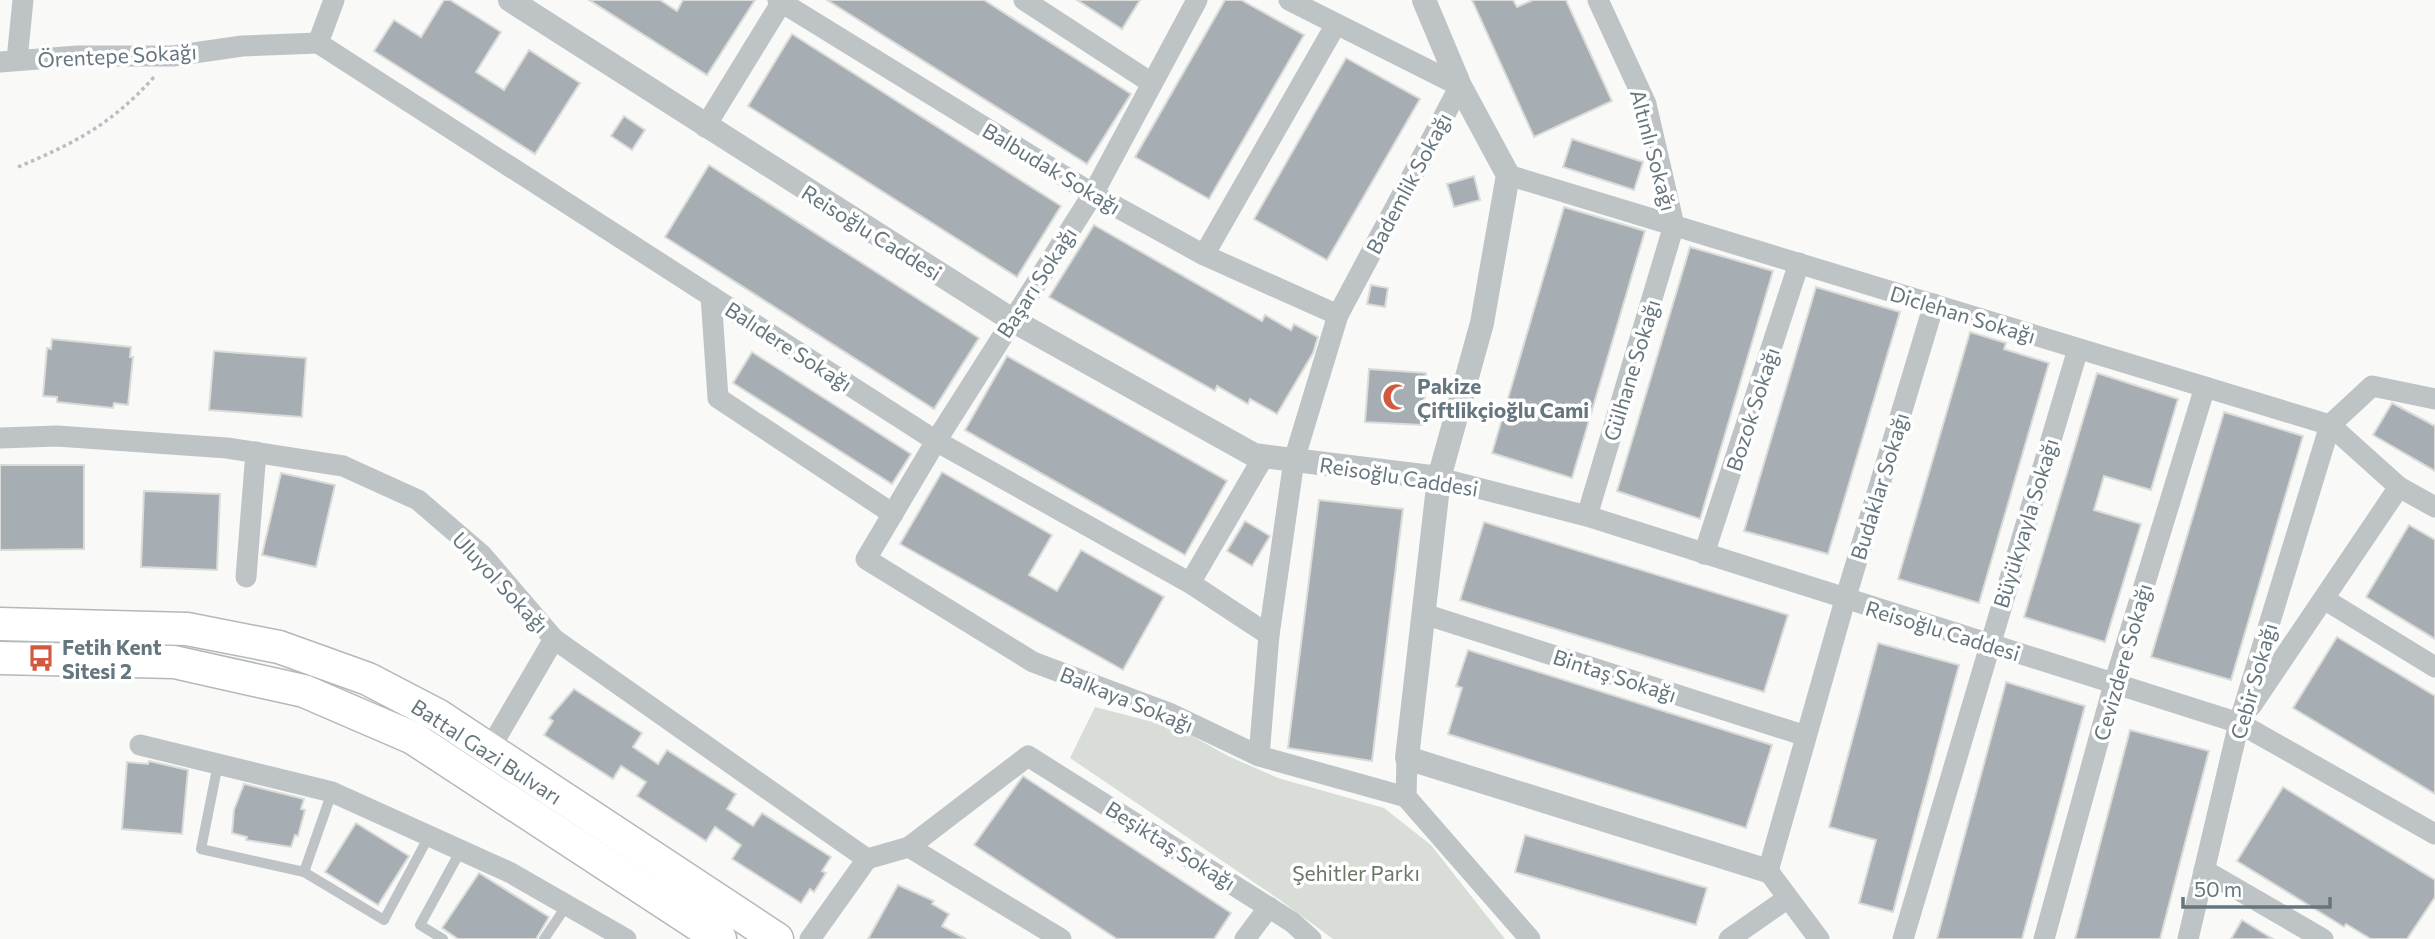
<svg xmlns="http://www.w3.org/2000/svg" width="2435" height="939" font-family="Commissioner,sans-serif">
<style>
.green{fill:#d9ddd7}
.building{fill:#a6aeb3;stroke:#dbdbd9;stroke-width:2}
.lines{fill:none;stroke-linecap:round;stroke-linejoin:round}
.primary-casing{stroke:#b2b8bb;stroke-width:35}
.path{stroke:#b9bdbf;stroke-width:3.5;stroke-dasharray:3.5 3.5;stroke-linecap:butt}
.service{stroke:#bec3c6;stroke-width:10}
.minor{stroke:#bec3c6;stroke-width:21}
.tertiary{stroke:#bec3c6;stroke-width:24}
.primary{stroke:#fff;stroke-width:32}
.labels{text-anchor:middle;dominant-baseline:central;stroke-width:7;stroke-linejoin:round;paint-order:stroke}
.street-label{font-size:21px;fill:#66767f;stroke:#fff}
.poi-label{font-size:21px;font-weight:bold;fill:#66767f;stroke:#fff;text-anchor:start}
.park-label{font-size:21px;fill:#697865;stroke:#fff}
</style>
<rect width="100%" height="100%" fill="#f9f9f7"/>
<path class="green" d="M 1095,707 L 1180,729 L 1228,756 L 1278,778 L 1384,808 L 1431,845 L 1505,939 L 1333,939 L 1280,900 L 1070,758 Z"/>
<g class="building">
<path d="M 444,0 L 450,0 L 501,32 L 476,72 L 504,90 L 529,50 L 580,83 L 535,154 L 374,51 L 394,20 L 421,37 Z"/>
<path d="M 589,0 L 660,0 L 677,11 L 683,0 L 755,0 L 707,75 Z"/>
<path d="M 827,0 L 984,0 L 1131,94 L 1087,164 Z"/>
<path d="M 1077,0 L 1140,0 L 1122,29 Z"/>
<path d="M 1225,0 L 1241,0 L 1304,35 L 1209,199 L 1135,157 Z"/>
<path d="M 1472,0 L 1513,0 L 1517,7 L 1533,0 L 1566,0 L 1612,101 L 1534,137 Z"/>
<path d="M 792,34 L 1061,206 L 1017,277 L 748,106 Z"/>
<path d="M 1346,58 L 1420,99 L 1327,260 L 1254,219 Z"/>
<path d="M 624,116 L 645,130 L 632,150 L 611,136 Z"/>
<path d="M 1572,139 L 1643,162 L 1634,190 L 1563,167 Z"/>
<path d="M 709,165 L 979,338 L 934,409 L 665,237 Z"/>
<path d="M 1474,176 L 1480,200 L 1454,207 L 1447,184 Z"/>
<path d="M 1564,207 L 1645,231 L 1572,478 L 1492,453 Z"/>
<path d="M 1094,225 L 1262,321 L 1265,315 L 1291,330 L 1294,324 L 1318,337 L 1313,353 L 1277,414 L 1250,399 L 1248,404 L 1217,386 L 1215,391 L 1049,297 Z"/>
<path d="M 1690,247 L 1773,271 L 1700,519 L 1617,491 Z"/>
<path d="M 1371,285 L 1388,288 L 1385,307 L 1367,304 Z"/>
<path d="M 1816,287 L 1900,312 L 1828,554 L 1744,531 Z"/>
<path d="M 1970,332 L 2006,343 L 2004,349 L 2049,363 L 1979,603 L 1898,579 Z"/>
<path d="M 52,339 L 131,347 L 130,357 L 133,357 L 128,405 L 114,403 L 113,408 L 57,402 L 57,397 L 43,396 L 47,348 L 51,349 Z"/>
<path d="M 214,351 L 306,358 L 302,417 L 209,410 Z"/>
<path d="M 752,352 L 911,454 L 892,484 L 733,383 Z"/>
<path d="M 1007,356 L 1227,481 L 1185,555 L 965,430 Z"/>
<path d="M 1369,369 L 1426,373 L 1423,425 L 1365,422 Z"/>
<path d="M 2097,373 L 2178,399 L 2151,490 L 2104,476 L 2094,510 L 2141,524 L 2105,642 L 2024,617 Z"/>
<path d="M 2392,403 L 2435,426 L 2435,471 L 2373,435 Z"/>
<path d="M 2224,412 L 2303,436 L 2231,680 L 2151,657 Z"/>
<path d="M 0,465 L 84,465 L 84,549 L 0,550 Z"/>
<path d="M 942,472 L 1052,535 L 1029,575 L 1057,591 L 1081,550 L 1164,597 L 1123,670 L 900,544 Z"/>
<path d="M 281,473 L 335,485 L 316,567 L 262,555 Z"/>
<path d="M 144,491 L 220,494 L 217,570 L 141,567 Z"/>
<path d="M 1319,500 L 1403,509 L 1372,761 L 1288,748 Z"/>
<path d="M 1245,521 L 1270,536 L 1252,566 L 1227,551 Z"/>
<path d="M 1484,522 L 1788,615 L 1764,692 L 1460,600 Z"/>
<path d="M 2409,525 L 2435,540 L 2435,639 L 2366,597 Z"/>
<path d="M 2337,637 L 2435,696 L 2435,794 L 2293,708 Z"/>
<path d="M 1878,643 L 1959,665 L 1893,912 L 1859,903 L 1876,840 L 1829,827 Z"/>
<path d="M 1468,650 L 1772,745 L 1746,828 L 1448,734 L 1462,688 L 1456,686 Z"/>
<path d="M 2006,682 L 2085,706 L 2066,777 L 2022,939 L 1937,939 Z"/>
<path d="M 574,689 L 642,733 L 633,747 L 658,764 L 667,750 L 736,794 L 727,809 L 753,826 L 762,813 L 831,857 L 822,871 L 826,873 L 814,892 L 810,889 L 801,903 L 732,859 L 741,845 L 715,827 L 706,841 L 637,796 L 646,782 L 621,766 L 613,779 L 544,735 L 553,721 L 549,718 Z"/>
<path d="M 2130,730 L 2209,751 L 2160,939 L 2075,939 Z"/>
<path d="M 149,761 L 188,770 L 182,834 L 122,829 L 127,762 L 148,764 Z"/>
<path d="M 1023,776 L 1231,913 L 1214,939 L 1117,939 L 974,845 Z"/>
<path d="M 244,784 L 304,799 L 301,809 L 305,810 L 298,836 L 295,835 L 291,847 L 246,840 L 247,837 L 232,833 L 234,810 Z"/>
<path d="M 2283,787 L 2435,880 L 2435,897 L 2407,939 L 2371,939 L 2346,924 L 2344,927 L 2237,861 Z"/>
<path d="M 356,823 L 409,856 L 378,905 L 325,872 Z"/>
<path d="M 1525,835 L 1707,888 L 1696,925 L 1515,872 Z"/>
<path d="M 479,873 L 549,917 L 536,939 L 458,939 L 442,928 Z"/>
<path d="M 898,885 L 934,901 L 932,904 L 949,914 L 942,926 L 966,939 L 868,939 Z"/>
<path d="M 2242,920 L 2273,939 L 2231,939 Z"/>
</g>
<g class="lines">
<defs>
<g id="primary">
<path d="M 0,624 L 187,629 L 279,647 L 368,679 L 439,716 L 777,939"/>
<path d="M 0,658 L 174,662 L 304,691 L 413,738 L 720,939"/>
</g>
</defs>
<use href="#primary" class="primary-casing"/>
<path class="path" d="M 18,167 C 75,143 112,124 154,77"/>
<g class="service">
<path d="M 218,764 L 201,849 L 304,872 L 384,920 L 429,836"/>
<path d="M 304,872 L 332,792"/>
<path d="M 443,939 L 420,925 L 461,850"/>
<path d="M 544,939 L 567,905"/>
</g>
<g class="minor">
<path d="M 778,0 L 1093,194 L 1204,255 L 1338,315"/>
<path d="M 1024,0 L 1150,82"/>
<path d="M 1197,0 L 1093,194 L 936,441 L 866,559 L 1033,662 L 1169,713 L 1259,756 L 1406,797"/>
<path d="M 318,43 L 936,441 L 1190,583 L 1269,635"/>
<path d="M 318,43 L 334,0"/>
<path d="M 17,60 L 23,0"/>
<path d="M 0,62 L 77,56 L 173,56 L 242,46 L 318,43"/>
<path d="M 705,127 L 783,0"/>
<path d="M 1508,175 L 2330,425 L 2399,487 L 2435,507"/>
<path d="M 1204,255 L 1335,26"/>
<path d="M 711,296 L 718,398 L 893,514"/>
<path d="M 0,438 L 57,436 L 227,448 L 343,466 L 418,500 L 482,555 L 554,639 L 867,859"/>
<path d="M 1439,478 L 1587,516 L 2239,723 L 2435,834"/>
<path d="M 1587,516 L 1674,225 L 1646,104 L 1598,0"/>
<path d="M 1704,554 L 1799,263"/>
<path d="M 246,577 L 256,452"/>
<path d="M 1190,583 L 1264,456"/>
<path d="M 2324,599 L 2435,667"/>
<path d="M 1424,614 L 1806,736"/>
<path d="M 2251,706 L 2399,487"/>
<path d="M 140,745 L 332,792 L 511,873 L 626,939"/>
<path d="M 489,750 L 554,639"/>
<path d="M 1259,756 L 1269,635 L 1294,460 L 1338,315 L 1460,86 L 1289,0"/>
<path d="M 1407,758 L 1406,797 L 1530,939"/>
<path d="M 909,847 L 1061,939"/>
<path d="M 2204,870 L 2323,939"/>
<path d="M 810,939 L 867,859 L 909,847 L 1028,756 L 1292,922 L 1311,939"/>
<path d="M 1245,939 L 1269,907"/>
<path d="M 1729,939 L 1788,898"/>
<path d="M 1819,939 L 1768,871 L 1845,600 L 1934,304"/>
<path d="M 1903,939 L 2078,349"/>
<path d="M 2044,939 L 2114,684 L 2205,387"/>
<path d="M 2188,939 L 2239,723 L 2330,425 L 2372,386 L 2435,399"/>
</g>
<g class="tertiary">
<path d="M 510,0 L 1012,320 L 1254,455 L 1439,478"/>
<path d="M 1424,0 L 1460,86 L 1508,175 L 1482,323 L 1439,478 L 1407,758 L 1768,871"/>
</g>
<use href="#primary" class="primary"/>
</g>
<defs>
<symbol id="mosque-bare" viewBox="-9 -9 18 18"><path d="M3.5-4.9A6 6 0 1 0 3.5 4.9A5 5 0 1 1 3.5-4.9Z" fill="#d2593e" stroke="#fff" stroke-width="2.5" paint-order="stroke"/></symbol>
<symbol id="bus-bare" viewBox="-9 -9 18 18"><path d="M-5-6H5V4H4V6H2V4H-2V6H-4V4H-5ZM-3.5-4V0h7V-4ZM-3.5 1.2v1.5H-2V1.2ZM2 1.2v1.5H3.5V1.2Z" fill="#d2593e" stroke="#fff" stroke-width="2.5" paint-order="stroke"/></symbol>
</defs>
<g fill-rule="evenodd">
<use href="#mosque-bare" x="1377" y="378" width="38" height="38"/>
<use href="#bus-bare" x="22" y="639" width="38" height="38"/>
</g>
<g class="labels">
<g class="street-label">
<text transform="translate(117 55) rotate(-3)">Örentepe Sokağı</text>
<text transform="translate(1654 150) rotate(75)">Altınlı Sokağı</text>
<text transform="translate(1052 168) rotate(31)">Balbudak Sokağı</text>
<text transform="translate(1408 183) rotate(-62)">Bademlik Sokağı</text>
<text transform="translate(872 232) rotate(32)">Reisoğlu Caddesi</text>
<text transform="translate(1036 282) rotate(-57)">Başarı Sokağı</text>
<text transform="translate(1963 314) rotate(17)">Diclehan Sokağı</text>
<text transform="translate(789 346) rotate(33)">Balıdere Sokağı</text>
<text transform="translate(1631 370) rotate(-73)">Gülhane Sokağı</text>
<text transform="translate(1752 409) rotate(-72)">Bozok Sokağı</text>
<text transform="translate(1399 476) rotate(9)">Reisoğlu Caddesi</text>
<text transform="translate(1879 486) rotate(-73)">Budaklar Sokağı</text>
<text transform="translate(2025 523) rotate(-73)">Büyükyayla Sokağı</text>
<text transform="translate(501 582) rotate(47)">Uluyol Sokağı</text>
<text transform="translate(1943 630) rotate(17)">Reisoğlu Caddesi</text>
<text transform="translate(2122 662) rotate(-74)">Cevizdere Sokağı</text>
<text transform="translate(1615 675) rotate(18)">Bintaş Sokağı</text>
<text transform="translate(2253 681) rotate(-74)">Cebir Sokağı</text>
<text transform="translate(1127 699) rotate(22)">Balkaya Sokağı</text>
<text transform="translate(487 751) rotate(33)">Battal Gazi Bulvarı</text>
<text transform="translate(1171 845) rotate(32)">Beşiktaş Sokağı</text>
</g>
<g class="poi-label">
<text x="1417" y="385">Pakize<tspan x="1417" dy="24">Çiftlikçioğlu Cami</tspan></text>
<text x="62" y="646">Fetih Kent<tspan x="62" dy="24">Sitesi 2</tspan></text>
</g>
<g class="park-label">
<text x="1356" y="872">Şehitler Parkı</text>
</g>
</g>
<path d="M2183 897v10h147v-10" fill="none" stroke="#66767f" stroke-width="3.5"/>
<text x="2194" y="897" font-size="21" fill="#66767f" stroke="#ffffff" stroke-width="5" paint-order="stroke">50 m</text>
</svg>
